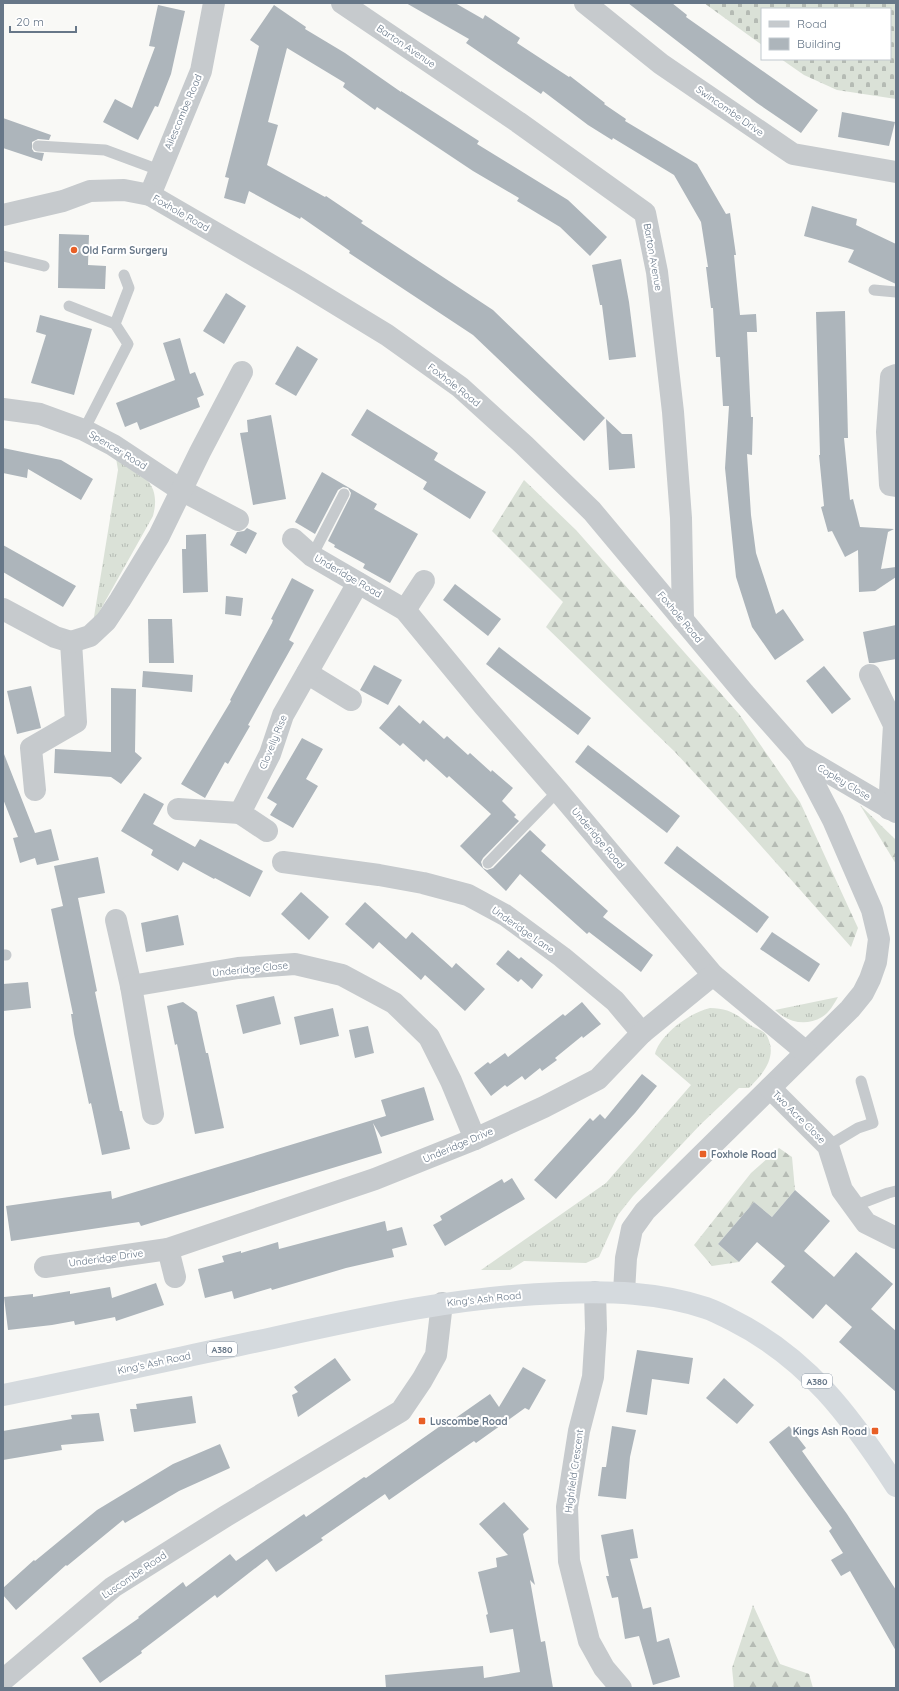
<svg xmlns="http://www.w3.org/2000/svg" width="899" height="1691" font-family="Quicksand,sans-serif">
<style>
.grass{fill:url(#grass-tufts)}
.forest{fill:url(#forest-firs)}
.cemetery{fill:url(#cemetery-stones)}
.building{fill:#adb5bb}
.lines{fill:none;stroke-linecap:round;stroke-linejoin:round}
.lane{stroke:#c6cacd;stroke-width:11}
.street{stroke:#c6cacd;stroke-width:22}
.highway{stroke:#d5dade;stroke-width:22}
.poi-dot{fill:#e85f26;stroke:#fff;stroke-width:1.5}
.labels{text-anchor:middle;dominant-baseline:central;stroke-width:4;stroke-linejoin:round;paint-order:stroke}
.shield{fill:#fff;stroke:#95a0ac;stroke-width:1}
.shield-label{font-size:9px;font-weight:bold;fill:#677788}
.street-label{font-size:10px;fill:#677788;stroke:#fff}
.poi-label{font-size:10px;font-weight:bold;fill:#677788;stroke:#fff;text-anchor:start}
</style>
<defs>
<pattern id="grass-tufts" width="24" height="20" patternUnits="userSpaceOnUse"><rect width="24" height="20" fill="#dae1d7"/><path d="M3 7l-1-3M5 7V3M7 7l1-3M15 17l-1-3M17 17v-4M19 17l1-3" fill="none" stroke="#b5bbb4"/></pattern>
<pattern id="forest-firs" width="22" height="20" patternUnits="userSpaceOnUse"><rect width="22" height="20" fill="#dae1d7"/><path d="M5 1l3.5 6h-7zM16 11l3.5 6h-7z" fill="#b5bbb4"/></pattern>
<pattern id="cemetery-stones" width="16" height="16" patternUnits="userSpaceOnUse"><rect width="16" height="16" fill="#dae1d7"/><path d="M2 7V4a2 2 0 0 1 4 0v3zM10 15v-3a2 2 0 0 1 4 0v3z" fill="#b5bbb4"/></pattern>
</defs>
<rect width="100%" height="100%" fill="#f9f9f6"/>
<g class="grass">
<path d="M 116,458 C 141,475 162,481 153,516 L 93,623 L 118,470 Z"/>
<path d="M 838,997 C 834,1004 829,1013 822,1017 C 805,1027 788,1022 775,1010 Z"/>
<path d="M 710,1008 C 727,1008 737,1014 749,1024 C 755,1029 763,1029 767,1036 C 778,1057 763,1074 749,1088 L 739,1088 L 700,1125 L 633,1196 L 618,1215 L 599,1257 L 586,1263 L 524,1261 L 510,1270 L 481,1270 L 606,1183 L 691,1085 L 655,1054 C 660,1034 691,1012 710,1008 Z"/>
</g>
<g class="forest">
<path d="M 524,480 L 576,530 L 739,714 L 800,802 L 858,928 L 851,947 L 737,819 L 675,752 L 546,627 L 563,602 L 492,531 Z"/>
<path d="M 860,805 L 896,840 L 896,864 Z"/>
<path d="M 779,1148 L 792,1157 L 795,1190 L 772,1217 L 754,1202 L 718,1244 L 739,1262 L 712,1266 L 694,1245 L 751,1173 Z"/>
<path d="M 753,1605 L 780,1664 L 809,1674 L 813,1688 L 734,1688 L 732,1668 Z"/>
</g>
<path class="cemetery" d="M 704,3 L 896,3 L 896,99 L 837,90 L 804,75 L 781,59 L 890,59 L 890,9 L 762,9 L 762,45 Z"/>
<g class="building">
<path d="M 406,3 L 455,3 L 483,19 L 485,15 L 520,38 L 517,43 L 569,77 L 570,76 L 605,103 L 604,104 L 626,119 L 625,121 L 697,164 L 726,214 L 730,213 L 736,255 L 734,255 L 740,315 L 756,314 L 757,332 L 747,332 L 751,417 L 753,417 L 752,455 L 747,454 L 751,515 L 756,553 L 776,614 L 783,609 L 804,640 L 775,660 L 752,627 L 736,577 L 725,468 L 729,406 L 723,406 L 720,357 L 716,357 L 713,308 L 711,308 L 706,267 L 708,267 L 701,222 L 674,175 L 613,138 L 612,140 L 588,125 L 543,91 L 541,94 L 466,43 L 469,39 Z"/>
<path d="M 628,3 L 672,3 L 687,15 L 686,17 L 818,110 L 801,133 L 757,103 Z"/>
<path d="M 158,5 L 185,11 L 171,74 L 158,107 L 155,106 L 138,140 L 103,122 L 115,99 L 132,108 L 155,47 L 149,46 Z"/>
<path d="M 274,5 L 306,27 L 305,29 L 345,53 L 401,92 L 401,91 L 479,141 L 477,144 L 568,200 L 607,237 L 590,256 L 560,227 L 517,201 L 519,198 L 473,171 L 377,107 L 375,110 L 343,87 L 345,83 L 287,48 L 268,122 L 278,125 L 267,165 L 325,197 L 326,196 L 363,221 L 361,223 L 493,310 L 605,418 L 584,441 L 473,335 L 349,253 L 350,251 L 301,217 L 300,219 L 249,191 L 245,204 L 224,198 L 229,178 L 225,177 L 259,46 L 250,40 Z"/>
<path d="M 842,112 L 895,122 L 889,146 L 838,137 Z"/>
<path d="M 3,118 L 51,135 L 49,140 L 38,139 L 32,142 L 32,149 L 34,152 L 44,153 L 42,161 L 3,148 Z"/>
<path d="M 812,206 L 857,219 L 856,225 L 896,244 L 896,284 L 848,262 L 854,250 L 804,236 Z"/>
<path d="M 59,234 L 89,235 L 88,265 L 106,266 L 105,289 L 58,288 Z"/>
<path d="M 621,259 L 629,302 L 636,357 L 609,360 L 602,305 L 600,305 L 592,265 Z"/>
<path d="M 226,293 L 246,306 L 224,344 L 203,331 Z"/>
<path d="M 845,311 L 848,438 L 844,438 L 850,500 L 853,499 L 860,527 L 894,529 L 888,532 L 881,569 L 896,567 L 896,577 L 875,591 L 859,592 L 858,550 L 845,557 L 832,531 L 828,532 L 821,507 L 824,506 L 819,455 L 820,455 L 816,312 Z"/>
<path d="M 40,315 L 92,329 L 74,395 L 31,383 L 46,335 L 36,332 Z"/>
<path d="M 180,338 L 190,374 L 195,372 L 204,395 L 197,398 L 200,407 L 140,430 L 137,422 L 125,427 L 116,403 L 175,380 L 163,343 Z"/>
<path d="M 297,346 L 318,359 L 296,396 L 275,384 Z"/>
<path d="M 367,409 L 438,453 L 434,460 L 486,492 L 470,519 L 423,489 L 427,482 L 351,435 Z"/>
<path d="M 271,415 L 286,499 L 253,505 L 240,433 L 248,432 L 247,420 Z"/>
<path d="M 606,419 L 622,434 L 632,434 L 635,468 L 609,470 Z"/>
<path d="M 3,448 L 61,460 L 93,479 L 81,500 L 28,469 L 27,478 L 3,473 Z"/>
<path d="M 322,472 L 377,504 L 374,509 L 418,534 L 390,583 L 363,568 L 365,564 L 334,547 L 335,545 L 328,541 L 350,497 L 351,493 L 348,488 L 343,487 L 338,490 L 315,534 L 295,522 Z"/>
<path d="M 247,528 L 257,533 L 246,554 L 230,545 L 237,532 L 244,531 Z"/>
<path d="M 206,534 L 208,592 L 183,593 L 182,549 L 186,549 L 186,535 Z"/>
<path d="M 3,545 L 76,586 L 63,607 L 3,572 Z"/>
<path d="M 292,578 L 314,590 L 289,640 L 294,643 L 248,725 L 250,726 L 228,764 L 225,762 L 205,798 L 181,784 L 231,701 L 230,700 L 272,623 L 273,620 L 271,619 Z"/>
<path d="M 455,584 L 501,619 L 488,636 L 443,600 Z"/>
<path d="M 226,596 L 243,598 L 241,616 L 225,614 Z"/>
<path d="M 148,619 L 172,619 L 174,663 L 149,663 Z"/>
<path d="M 896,625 L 896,659 L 874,663 L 869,663 L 863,632 Z"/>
<path d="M 499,647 L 591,718 L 578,735 L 486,664 Z"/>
<path d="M 374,665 L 402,680 L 388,705 L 360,690 Z"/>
<path d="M 824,666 L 851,699 L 832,714 L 806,681 Z"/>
<path d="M 143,671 L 193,675 L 192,692 L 142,687 Z"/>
<path d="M 31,686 L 41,728 L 17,734 L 7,691 Z"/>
<path d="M 111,688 L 136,689 L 135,752 L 142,758 L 121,784 L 111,777 L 54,773 L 55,749 L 111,752 Z"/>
<path d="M 399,705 L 420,724 L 423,720 L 444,739 L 447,736 L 468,755 L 470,753 L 491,772 L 492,770 L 513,788 L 502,801 L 516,815 L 514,817 L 519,821 L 483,858 L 481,862 L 483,868 L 487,870 L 493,868 L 530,830 L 546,845 L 541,851 L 608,911 L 603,917 L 653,955 L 641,972 L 589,932 L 587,934 L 520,874 L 506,891 L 460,846 L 491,814 L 449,776 L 447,778 L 426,759 L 424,762 L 403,743 L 400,746 L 379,728 Z"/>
<path d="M 302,738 L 323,749 L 306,779 L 318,786 L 293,828 L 270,815 L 277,804 L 267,798 Z"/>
<path d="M 588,745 L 680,816 L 667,833 L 575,762 Z"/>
<path d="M 3,754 L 4,754 L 35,833 L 51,829 L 59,860 L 37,865 L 35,858 L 20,863 L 13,838 L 18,837 L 3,799 Z"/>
<path d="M 144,793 L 164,804 L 153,824 L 195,847 L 200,839 L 263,871 L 250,897 L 215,878 L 214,879 L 183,862 L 178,871 L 151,855 L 153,850 L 121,831 Z"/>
<path d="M 677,846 L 769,917 L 757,933 L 664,863 Z"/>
<path d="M 98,857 L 105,893 L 78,898 L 97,991 L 95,992 L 120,1111 L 122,1111 L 130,1149 L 102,1155 L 91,1103 L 89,1104 L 74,1034 L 71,1014 L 73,1014 L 51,909 L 63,906 L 54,866 Z"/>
<path d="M 301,892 L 329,917 L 309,940 L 281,914 Z"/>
<path d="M 365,902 L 406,939 L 412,932 L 452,968 L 456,963 L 485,989 L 465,1011 L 425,975 L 421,980 L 379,942 L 373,949 L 345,924 Z"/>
<path d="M 178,915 L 184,945 L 146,952 L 141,923 Z"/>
<path d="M 772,932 L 820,964 L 809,982 L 760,949 Z"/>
<path d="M 508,950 L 519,959 L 521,957 L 543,975 L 532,989 L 521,979 L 518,982 L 496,964 Z"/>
<path d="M 28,982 L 31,1008 L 3,1011 L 3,984 Z"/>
<path d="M 274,996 L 281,1024 L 243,1034 L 236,1005 Z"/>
<path d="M 183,1002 L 197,1012 L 206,1053 L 208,1053 L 224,1128 L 195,1134 L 177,1044 L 175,1045 L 167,1006 Z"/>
<path d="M 582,1002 L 601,1024 L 583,1038 L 582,1036 L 555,1058 L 557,1060 L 542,1071 L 540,1068 L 525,1080 L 522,1076 L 507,1087 L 505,1085 L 491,1096 L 474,1073 L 488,1062 L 490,1064 L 505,1053 L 508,1057 L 563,1014 L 565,1016 Z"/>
<path d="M 333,1008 L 339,1036 L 300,1045 L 294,1017 Z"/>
<path d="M 368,1026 L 374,1053 L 355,1058 L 349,1030 Z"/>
<path d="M 642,1074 L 657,1086 L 635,1113 L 556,1199 L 534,1180 L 590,1118 L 593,1121 L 600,1114 L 605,1119 Z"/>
<path d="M 424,1087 L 434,1120 L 381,1137 L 373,1123 L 382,1153 L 141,1226 L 139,1222 L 11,1241 L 6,1206 L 111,1191 L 112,1199 L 386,1116 L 381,1100 Z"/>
<path d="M 512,1178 L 525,1199 L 445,1246 L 433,1225 L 442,1220 L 440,1216 L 502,1179 L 504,1183 Z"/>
<path d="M 795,1190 L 830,1221 L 804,1251 L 834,1277 L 856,1252 L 893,1284 L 871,1309 L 896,1331 L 896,1392 L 839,1342 L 852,1327 L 826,1304 L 813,1319 L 771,1282 L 785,1266 L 757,1242 L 739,1262 L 718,1244 L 754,1202 L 772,1217 Z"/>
<path d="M 385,1221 L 387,1231 L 402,1227 L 407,1245 L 392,1249 L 394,1257 L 346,1268 L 272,1290 L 271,1288 L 234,1299 L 232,1291 L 205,1298 L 198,1269 L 224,1262 L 222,1256 L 241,1251 L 241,1253 L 278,1242 L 279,1249 Z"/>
<path d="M 156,1283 L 164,1305 L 116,1321 L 115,1317 L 75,1325 L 74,1321 L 52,1325 L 8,1330 L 4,1297 L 33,1294 L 33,1297 L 70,1291 L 70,1294 L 110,1287 L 112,1298 Z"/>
<path d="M 637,1350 L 693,1358 L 689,1384 L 652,1379 L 647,1415 L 626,1412 Z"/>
<path d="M 335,1358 L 351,1380 L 298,1417 L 292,1395 L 298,1392 L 294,1387 Z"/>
<path d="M 523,1367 L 546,1380 L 529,1410 L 525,1408 L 476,1443 L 474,1441 L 389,1500 L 385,1494 L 321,1538 L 323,1540 L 276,1572 L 267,1559 L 217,1598 L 215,1595 L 141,1651 L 142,1653 L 100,1683 L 82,1658 L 139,1618 L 138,1617 L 183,1582 L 186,1587 L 230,1554 L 236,1561 L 304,1514 L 306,1517 L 364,1477 L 366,1478 L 446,1422 L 447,1424 L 490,1394 L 499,1407 Z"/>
<path d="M 724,1378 L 754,1405 L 737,1424 L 706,1398 Z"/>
<path d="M 192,1396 L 196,1423 L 134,1432 L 130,1409 L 137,1409 L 136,1404 Z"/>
<path d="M 99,1413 L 104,1441 L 61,1445 L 62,1450 L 3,1460 L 3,1431 L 72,1419 L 71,1415 Z"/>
<path d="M 612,1426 L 636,1430 L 630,1457 L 626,1499 L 598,1496 L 602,1467 L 606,1467 Z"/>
<path d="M 789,1426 L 806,1448 L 802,1451 L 847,1514 L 896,1590 L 896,1651 L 850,1571 L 841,1576 L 831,1560 L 843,1553 L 829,1531 L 832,1528 L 769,1442 Z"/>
<path d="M 220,1444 L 230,1468 L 179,1491 L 125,1523 L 123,1520 L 67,1566 L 66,1565 L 16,1610 L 3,1595 L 3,1588 L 34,1560 L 35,1561 L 97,1510 L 173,1464 Z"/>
<path d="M 504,1502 L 529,1529 L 523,1534 L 535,1585 L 530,1580 L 541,1642 L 545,1641 L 553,1688 L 386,1688 L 385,1675 L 483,1666 L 484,1678 L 520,1672 L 513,1629 L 490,1633 L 486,1615 L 488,1614 L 478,1572 L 497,1567 L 496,1558 L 508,1555 L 479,1524 Z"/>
<path d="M 633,1529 L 638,1558 L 630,1559 L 643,1609 L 651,1607 L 657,1642 L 669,1638 L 680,1677 L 653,1685 L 639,1636 L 625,1639 L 618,1597 L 612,1598 L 606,1576 L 609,1576 L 601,1535 Z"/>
</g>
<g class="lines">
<g class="lane">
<path d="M 38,146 L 105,150 L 159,170"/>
<path d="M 3,256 L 44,266"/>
<path d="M 874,290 L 896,292"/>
<path d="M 69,306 L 115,324 L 128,344 L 84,430"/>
<path d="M 115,324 L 129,288 L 124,275"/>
<path d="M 312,556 L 344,494"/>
<path d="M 488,863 L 558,791"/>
<path d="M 3,955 L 6,955"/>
<path d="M 828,1146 L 858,1128 L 873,1123 L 861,1081"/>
<path d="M 854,1206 L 888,1193 L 896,1191"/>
</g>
<g class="street">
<path d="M 342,3 L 518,122 L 645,213 L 657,272 L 673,412 L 681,518 L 683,620"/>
<path d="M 585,3 L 661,64 L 793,154 L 896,172"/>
<path d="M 150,195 L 201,71 L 214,3"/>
<path d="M 3,215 L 63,201 L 90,191 L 124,190 L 150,195 L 300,282 L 387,335 L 460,387 L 524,445 L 592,511 L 744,693 L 799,755 L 833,820 L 872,910 L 879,939 L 876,962 L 870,979 L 863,993 L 850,1009 L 645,1211 L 632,1229 L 626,1258 L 624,1292"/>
<path d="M 896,375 L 891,377 L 887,432 L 890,485 L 896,486"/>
<path d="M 3,409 L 40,414 L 84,430 L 113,445 L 181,490 L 238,520"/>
<path d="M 293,539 L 312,556 L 405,610 L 484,706 L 558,791 L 713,975 L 806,1052"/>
<path d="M 3,609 L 55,637 L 71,642 L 76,722 L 31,748 L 35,790"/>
<path d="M 405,610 L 424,581"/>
<path d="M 71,642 L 90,636 L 106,621 L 120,600 L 159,536 L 200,452 L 242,372"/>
<path d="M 307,673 L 351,700"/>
<path d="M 870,675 L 894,725 L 889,809"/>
<path d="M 799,755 L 896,812"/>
<path d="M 178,809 L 240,813"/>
<path d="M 267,831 L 240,813 L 270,754 L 283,715 L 358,583"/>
<path d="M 283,862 L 379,875 L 423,883 L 468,895 L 505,915 L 562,957 L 615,1001 L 642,1033"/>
<path d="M 116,920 L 131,986"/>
<path d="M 770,1088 L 828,1146 L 842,1190 L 866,1223 L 896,1238"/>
<path d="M 153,1114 L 131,986 L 238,968 L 295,964 L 342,975 L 394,1003 L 429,1037 L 451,1081 L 475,1139"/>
<path d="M 168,1249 L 175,1277"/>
<path d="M 45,1267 L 168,1249 L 375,1179 L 475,1139 L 544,1107 L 598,1079 L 642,1033 L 713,975"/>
<path d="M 595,1292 L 596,1329 L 593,1377 L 579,1431 L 567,1507 L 569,1561 L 589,1641 L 604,1668 L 621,1688"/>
<path d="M 3,1680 L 113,1587 L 226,1516 L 401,1411 L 422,1380 L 436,1355 L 442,1303"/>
</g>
<path class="highway" d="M 3,1395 C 93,1377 183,1357 273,1338 C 368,1317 462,1296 560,1293 C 609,1291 658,1292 706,1308 C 715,1311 724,1316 732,1320 C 808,1358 851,1417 896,1486"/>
</g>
<g class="poi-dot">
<circle cx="74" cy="250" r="4"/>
<rect x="699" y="1150" width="8" height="8" rx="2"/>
<rect x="418" y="1417" width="8" height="8" rx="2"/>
<rect x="871" y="1427" width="8" height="8" rx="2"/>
</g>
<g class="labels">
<g class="shield">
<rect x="207" y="1342" width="30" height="14" rx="3"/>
<rect x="802" y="1374" width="30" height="14" rx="3"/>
</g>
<g class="shield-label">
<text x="222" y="1349">A380</text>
<text x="817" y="1381">A380</text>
</g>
<g class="street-label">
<text transform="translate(406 46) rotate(34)">Barton Avenue</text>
<text transform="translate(730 111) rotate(35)">Swincombe Drive</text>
<text transform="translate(183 112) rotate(-67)">Ailescombe Road</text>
<text transform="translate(181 213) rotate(30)">Foxhole Road</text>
<text transform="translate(653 257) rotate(80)">Barton Avenue</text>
<text transform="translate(454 385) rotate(38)">Foxhole Road</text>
<text transform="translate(118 450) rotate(31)">Spencer Road</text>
<text transform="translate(348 576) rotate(30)">Underidge Road</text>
<text transform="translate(680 617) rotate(50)">Foxhole Road</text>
<text transform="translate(273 742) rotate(-68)">Clovelly Rise</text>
<text transform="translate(844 782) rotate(31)">Copley Close</text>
<text transform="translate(598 838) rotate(50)">Underidge Road</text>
<text transform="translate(523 930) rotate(35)">Underidge Lane</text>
<text transform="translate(250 969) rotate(-6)">Underidge Close</text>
<text transform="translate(799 1117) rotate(45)">Two Acre Close</text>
<text transform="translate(458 1145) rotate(-23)">Underidge Drive</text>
<text transform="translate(106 1258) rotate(-8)">Underidge Drive</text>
<text transform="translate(484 1299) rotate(-6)">King's Ash Road</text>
<text transform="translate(154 1363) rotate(-12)">King's Ash Road</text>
<text transform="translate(574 1471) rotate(-82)">Highfield Crescent</text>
<text transform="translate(134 1575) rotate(-34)">Luscombe Road</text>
</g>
<g class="poi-label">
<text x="82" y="250">Old Farm Surgery</text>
<text x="711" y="1154">Foxhole Road</text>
<text x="430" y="1421">Luscombe Road</text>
<text x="867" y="1431" text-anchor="end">Kings Ash Road</text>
</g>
</g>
<rect width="899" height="1691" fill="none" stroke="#677788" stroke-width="8"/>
<rect x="761" y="8" width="130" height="52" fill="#ffffff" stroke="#c2c9cf"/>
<rect x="769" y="21" width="20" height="6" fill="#c6cacd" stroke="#c2c9cf"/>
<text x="797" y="28" font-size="12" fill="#677788">Road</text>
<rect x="769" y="38" width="20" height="12" fill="#adb5bb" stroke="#c2c9cf"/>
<text x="797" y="48" font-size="12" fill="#677788">Building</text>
<path d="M10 26v6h66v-6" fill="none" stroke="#677788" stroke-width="2"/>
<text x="16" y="26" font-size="12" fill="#677788" stroke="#ffffff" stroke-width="3" paint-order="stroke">20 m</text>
</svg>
